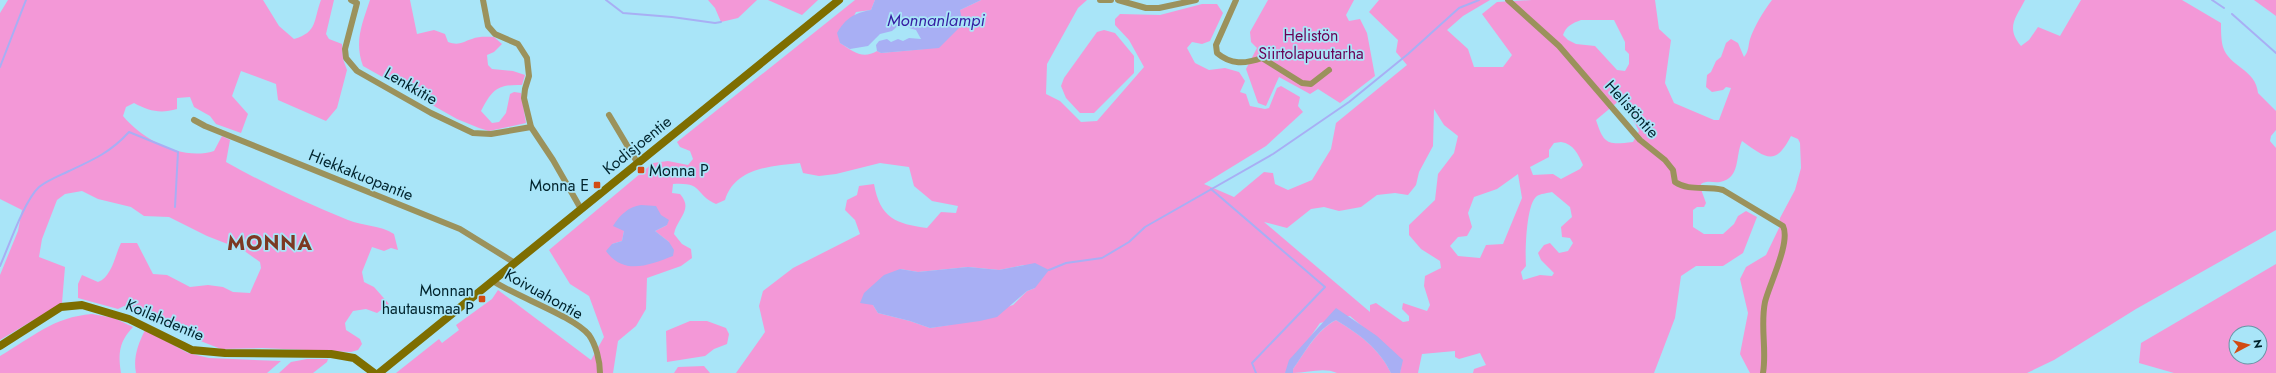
<svg xmlns="http://www.w3.org/2000/svg" width="2276" height="373" font-family="Jost,sans-serif">
<style>
.green{fill:#f398d7;fill-rule:evenodd}
.water{fill:#a8aff4}
.lines{fill:none;stroke-linecap:round;stroke-linejoin:round}
.stream{stroke:#a8aff4;stroke-width:2}
.street{stroke:#9b925c;stroke-width:6}
.secondary{stroke:#7e6e00;stroke-width:8}
.poi-dot{fill:#d24b13;stroke:#a9e5f8;stroke-width:1.5}
.labels{text-anchor:middle;dominant-baseline:central;stroke-width:3.5;stroke-linejoin:round;paint-order:stroke}
.park-label{font-size:16px;fill:#690055;stroke:#a9e5f8}
.street-label{font-size:16px;fill:#00232c;stroke:#a9e5f8}
.poi-label{font-size:16px;fill:#00232c;stroke:#a9e5f8;text-anchor:end}
.water-label{font-size:17px;font-style:italic;fill:#351da1;stroke:#a9e5f8}
.district-label{font-size:20px;font-weight:bold;letter-spacing:1px;fill:#7c3922;stroke:#a9e5f8}
</style>
<rect width="100%" height="100%" fill="#a9e5f8"/>
<g class="green">
<path d="M 8,0 L 263,0 L 279,26 L 294,39 C 318,32 313,21 321,0 L 334,0 L 326,34 L 329,39 L 342,44 L 343,59 L 347,70 L 337,108 L 326,121 L 278,100 L 276,84 L 241,71 L 232,96 L 248,114 L 241,133 L 216,124 L 210,116 L 194,107 L 190,97 L 177,98 L 177,109 C 160,114 149,111 134,103 L 126,107 L 123,116 C 143,140 182,161 214,151 L 222,136 L 230,140 L 226,162 C 265,184 306,203 348,220 C 363,226 380,225 394,234 L 398,250 L 391,248 L 384,251 L 372,247 L 362,272 L 364,282 L 374,287 L 389,304 L 377,313 L 366,309 L 353,311 L 345,323 L 346,330 L 360,339 L 362,344 L 358,350 L 351,352 L 262,348 L 221,349 L 180,333 L 155,318 L 124,306 L 118,309 L 78,298 L 78,284 L 82,275 L 98,282 C 112,277 115,255 121,243 L 137,243 L 153,274 L 167,275 L 190,287 L 208,285 L 223,287 L 233,292 L 250,293 L 261,268 L 260,262 L 243,250 L 207,236 L 169,217 L 144,216 L 131,207 L 98,199 L 82,191 L 65,194 L 57,200 L 42,239 L 39,257 L 65,267 L 62,303 L 0,340 L 0,275 L 18,231 L 22,210 L 0,199 L 0,13 Z"/>
<path d="M 370,0 L 410,0 L 417,34 L 434,30 L 445,34 L 448,42 C 459,46 462,42 472,39 C 479,36 487,37 494,37 L 502,44 L 494,52 L 487,55 L 488,65 L 492,69 L 513,71 L 525,75 L 522,85 C 497,84 492,90 481,111 L 492,123 L 499,122 L 506,113 L 510,94 L 514,92 L 521,93 L 526,123 L 489,131 L 479,128 L 457,119 L 363,66 C 354,42 362,24 370,0 Z"/>
<path d="M 708,0 L 757,0 L 738,18 L 721,22 L 715,8 Z"/>
<path d="M 768,0 L 818,0 L 802,15 Z"/>
<path d="M 855,0 L 875,0 L 871,10 L 856,12 L 840,43 C 853,51 862,60 877,51 L 881,53 L 924,49 L 960,10 L 981,0 L 1087,0 L 1078,8 L 1047,64 L 1046,94 L 1060,101 L 1081,122 L 1097,121 L 1144,67 L 1129,40 L 1115,25 L 1115,19 L 1120,14 L 1160,15 L 1202,4 L 1217,4 L 1223,13 L 1210,41 L 1202,44 L 1192,42 L 1187,48 L 1195,63 L 1209,70 L 1225,68 L 1239,72 L 1245,81 L 1240,92 L 1246,94 L 1250,106 L 1265,109 L 1269,108 L 1277,88 L 1281,86 L 1300,97 L 1298,106 L 1303,112 L 1266,146 L 1204,184 L 1234,197 L 1264,172 L 1273,173 L 1275,184 L 1288,190 L 1312,180 L 1331,149 L 1336,123 L 1407,65 L 1396,52 L 1398,40 L 1369,12 L 1379,0 L 1490,0 L 1463,16 L 1447,30 L 1468,49 L 1474,67 L 1503,67 L 1512,55 L 1482,14 L 1497,2 L 1532,0 L 1655,0 L 1659,29 L 1671,40 L 1665,83 L 1674,103 L 1714,120 L 1719,120 L 1731,88 L 1726,87 L 1723,90 L 1712,92 L 1706,87 L 1707,75 L 1711,72 L 1716,61 L 1721,57 L 1726,43 L 1731,39 L 1738,43 L 1744,57 C 1749,51 1748,46 1750,39 C 1755,25 1763,12 1772,0 L 2025,0 C 2015,19 2006,28 2021,46 L 2029,40 L 2038,27 L 2060,36 L 2081,0 L 2182,0 L 2221,23 C 2221,30 2221,40 2223,47 C 2229,67 2256,69 2258,93 L 2276,111 L 2276,130 L 2271,136 L 2270,141 L 2276,148 L 2276,230 L 2136,309 L 2054,360 L 2027,373 L 1750,373 L 1740,354 L 1748,313 L 1740,279 L 1746,267 L 1766,255 L 1779,228 L 1780,218 L 1795,190 L 1801,168 L 1800,143 L 1798,139 L 1791,136 C 1775,167 1766,158 1742,141 C 1735,156 1741,178 1720,182 C 1713,183 1708,180 1701,184 L 1702,192 L 1706,203 L 1704,207 L 1697,207 L 1693,210 L 1693,227 L 1704,234 L 1723,234 L 1734,224 L 1738,216 L 1746,211 L 1757,217 L 1743,253 L 1723,266 L 1696,266 L 1681,276 L 1675,318 L 1654,373 L 1473,373 L 1474,369 L 1486,365 L 1480,353 L 1459,359 L 1455,357 L 1455,351 L 1422,354 L 1418,373 L 1400,373 L 1402,360 L 1350,316 L 1320,323 L 1285,373 L 736,373 L 765,332 L 759,306 L 763,291 L 793,268 L 860,234 L 855,220 L 845,210 L 847,200 L 857,195 L 859,186 L 874,184 C 880,218 896,224 927,228 L 941,212 L 956,213 L 958,206 L 932,201 L 914,186 L 909,167 L 880,163 L 836,174 L 819,176 L 803,173 L 800,163 C 772,166 735,167 725,200 L 716,204 C 694,194 704,182 673,184 L 672,193 L 680,194 C 694,210 677,218 674,234 L 682,244 L 691,249 L 692,258 L 681,266 L 647,278 L 646,309 L 636,326 L 618,341 L 613,373 L 396,373 L 439,339 L 442,343 L 459,330 L 456,325 L 492,299 L 498,290 L 591,360 L 604,337 L 589,296 L 570,284 L 549,250 L 653,163 L 668,161 L 688,165 L 693,159 L 690,151 L 680,147 L 677,142 ZM 1581,20 L 1614,20 L 1625,42 L 1625,50 L 1629,54 L 1629,64 L 1625,71 L 1617,70 L 1595,46 L 1576,44 L 1568,40 L 1563,35 C 1566,26 1573,23 1581,20 ZM 1620,100 L 1629,112 L 1639,131 L 1633,142 C 1608,145 1604,145 1596,120 ZM 1434,109 L 1444,125 L 1458,136 L 1454,153 L 1438,174 L 1435,200 L 1409,225 L 1409,235 L 1421,249 L 1440,261 L 1441,268 L 1425,276 L 1424,286 L 1430,305 L 1427,311 L 1403,303 L 1402,309 L 1409,316 L 1409,321 L 1403,322 L 1376,303 L 1370,305 L 1370,312 L 1264,222 L 1287,228 L 1311,209 L 1324,207 L 1339,211 L 1361,207 L 1377,195 L 1395,193 L 1408,195 L 1416,185 L 1419,172 L 1433,146 ZM 1561,142 C 1574,144 1578,154 1583,165 L 1580,169 L 1561,179 L 1553,174 L 1533,175 L 1530,167 L 1549,157 L 1549,150 L 1554,143 ZM 1518,174 L 1522,198 L 1503,244 L 1486,245 L 1480,258 L 1458,256 L 1450,246 L 1458,237 L 1467,236 L 1472,227 L 1468,213 L 1474,197 L 1497,189 ZM 1552,192 L 1570,207 L 1572,217 L 1561,227 L 1562,237 L 1570,238 L 1573,243 L 1568,251 L 1559,253 L 1550,243 L 1544,245 L 1538,253 L 1541,260 L 1554,273 L 1552,276 L 1540,275 L 1523,280 L 1521,272 L 1526,266 C 1525,253 1526,203 1537,196 C 1540,194 1547,193 1552,192 ZM 667,225 L 655,231 L 669,242 L 612,244 L 622,241 L 624,231 ZM 1024,265 L 1035,288 L 1027,291 L 1013,305 L 949,325 L 930,328 L 910,321 L 878,313 L 873,305 L 900,269 L 918,272 L 968,267 L 999,270 Z"/>
<path d="M 1268,0 L 1354,0 L 1346,15 L 1349,21 L 1360,19 L 1367,33 L 1375,76 L 1340,103 L 1318,89 L 1310,94 L 1279,77 L 1266,106 L 1258,103 L 1246,69 L 1257,48 L 1251,42 L 1250,32 Z"/>
<path d="M 2254,0 L 2276,0 L 2276,16 Z"/>
<path d="M 1104,30 L 1115,33 L 1134,56 L 1134,73 L 1094,113 L 1080,113 L 1066,98 L 1061,86 L 1064,78 L 1097,32 Z"/>
<path d="M 2276,264 L 2276,373 L 2174,373 L 2139,363 L 2141,343 ZM 2236,333 L 2260,333 L 2260,357 L 2236,357 Z"/>
<path d="M 92,314 L 114,318 L 133,327 C 119,342 118,353 121,373 L 0,373 L 0,356 C 33,337 53,317 92,314 Z"/>
<path d="M 1336,320 C 1359,334 1379,348 1391,373 L 1337,373 C 1323,367 1309,373 1293,373 L 1293,369 C 1305,352 1317,330 1336,320 Z"/>
<path d="M 690,321 L 707,321 L 726,328 L 729,334 L 727,344 L 714,349 L 705,356 L 667,362 L 666,331 Z"/>
<path d="M 145,330 L 188,353 L 209,358 L 281,361 L 267,373 L 136,373 C 133,358 138,344 145,330 Z"/>
<path d="M 307,359 L 328,359 L 327,362 L 313,373 L 279,373 L 291,362 Z"/>
<path d="M 704,366 L 710,373 L 674,373 L 678,367 Z"/>
</g>
<g class="water">
<path d="M 875,0 L 981,0 L 960,10 L 963,24 L 939,48 L 881,53 L 877,51 L 876,45 L 879,41 L 887,39 L 891,42 L 898,39 L 903,41 L 909,38 L 921,39 L 916,30 L 909,28 L 907,23 L 901,23 L 892,31 L 880,34 L 868,46 L 850,49 L 840,43 L 837,33 C 846,18 854,13 871,10 Z"/>
<path d="M 641,205 L 656,206 L 661,215 L 669,220 L 667,225 L 655,231 L 669,242 L 674,250 L 673,256 C 649,265 624,276 606,251 L 612,244 L 622,241 L 624,231 L 613,226 C 620,215 628,207 641,205 Z"/>
<path d="M 1035,263 L 1049,270 L 1035,288 L 1027,291 L 997,317 L 980,321 L 930,328 L 910,321 L 878,313 L 873,305 L 860,303 L 864,293 L 884,275 L 900,269 L 918,272 L 968,267 L 999,270 Z"/>
<path d="M 1336,308 L 1377,336 L 1403,360 L 1400,373 L 1391,373 C 1379,348 1359,334 1336,320 C 1317,329 1305,352 1293,369 L 1293,373 L 1285,373 L 1289,360 Z"/>
</g>
<g class="lines">
<g class="stream">
<path d="M 606,0 L 623,13 L 672,17 L 715,23 L 721,22"/>
<path d="M 2212,0 L 2224,8"/>
<path d="M 2232,14 L 2276,53"/>
<path d="M 0,67 L 26,0"/>
<path d="M 1211,189 L 1325,287 L 1252,363 L 1256,373"/>
<path d="M 0,266 C 9,246 24,201 39,187 C 48,180 59,176 69,171 C 93,160 111,152 129,132 L 178,152 L 175,207"/>
<path d="M 1049,270 L 1066,263 L 1102,258 L 1129,242 L 1145,227 L 1273,154 L 1349,102 L 1408,54 L 1459,8 L 1479,0"/>
</g>
<g class="street">
<path d="M 351,0 L 357,3 L 345,49 L 346,58 L 357,71 L 431,113 L 473,133 L 491,134 L 531,127"/>
<path d="M 483,0 L 488,26 L 495,34 L 518,44 L 527,58 L 529,76 L 525,89 L 524,98 L 531,127 L 553,160 L 581,209"/>
<path d="M 1100,0 L 1111,0"/>
<path d="M 1118,0 L 1146,8 L 1159,8 L 1196,0"/>
<path d="M 1236,0 L 1216,45 L 1217,53 C 1231,65 1245,64 1262,58 L 1302,83 L 1311,84 L 1329,70"/>
<path d="M 1508,0 L 1559,46 L 1640,140 L 1665,160 L 1673,170 L 1675,182 C 1690,192 1706,185 1723,190 L 1783,226 C 1791,242 1769,285 1765,302 C 1760,326 1767,350 1763,373"/>
<path d="M 609,115 L 637,162"/>
<path d="M 194,120 L 205,126 L 460,229 L 515,263"/>
<path d="M 493,281 C 517,297 573,316 589,335 C 596,345 600,361 600,373"/>
</g>
<g class="secondary">
<path d="M 0,346 L 61,307 L 82,305 L 129,319 L 192,350 L 225,353 L 331,354 L 354,358 L 374,373"/>
<path d="M 379,373 L 839,0"/>
</g>
</g>
<g class="poi-dot">
<rect x="637" y="166" width="8" height="8" rx="2"/>
<rect x="593" y="181" width="8" height="8" rx="2"/>
<rect x="478" y="295" width="8" height="8" rx="2"/>
</g>
<g class="labels">
<g class="park-label">
<text x="1311" y="35">Helistön<tspan x="1311" dy="18">Siirtolapuutarha</tspan></text>
</g>
<g class="street-label">
<text transform="translate(411 86) rotate(30)">Lenkkitie</text>
<text transform="translate(1632 109) rotate(48)">Helistöntie</text>
<text transform="translate(637 145) rotate(-39)">Kodisjoentie</text>
<text transform="translate(361 175) rotate(22)">Hiekkakuopantie</text>
<text transform="translate(544 294) rotate(29)">Koivuahontie</text>
<text transform="translate(165 320) rotate(23)">Koilahdentie</text>
</g>
<g class="poi-label">
<text x="649" y="170" text-anchor="start">Monna P</text>
<text x="589" y="185">Monna E</text>
<text x="474" y="290">Monnan<tspan x="474" dy="18">hautausmaa P</tspan></text>
</g>
<g class="water-label">
<text x="936" y="20">Monnanlampi</text>
</g>
<g class="district-label">
<text x="270" y="243">MONNA</text>
</g>
</g>
<g transform="translate(2248 345) rotate(83)"><circle r="19" fill="#a9e5f8" stroke="#6597a6"/>
<path d="M0-3L7 15L0 10L-7 15Z" fill="#d24b13"/>
<text y="-6" font-size="11" font-weight="bold" text-anchor="middle" fill="#00232c">N</text>
</g>
</svg>
